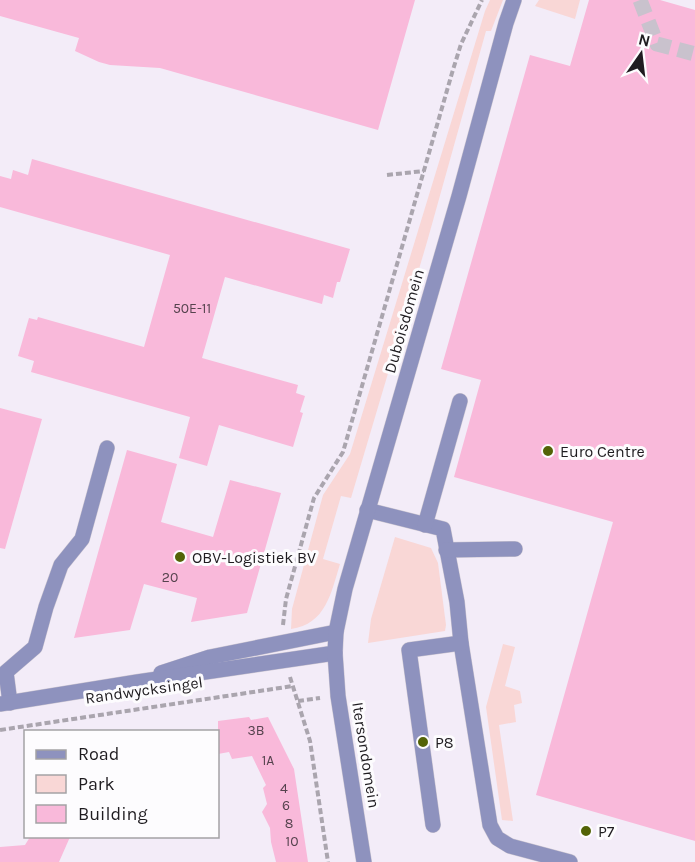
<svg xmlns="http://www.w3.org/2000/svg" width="695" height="862" font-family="Karla,sans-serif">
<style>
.green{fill:#f9d7d6}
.building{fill:#f9b9da}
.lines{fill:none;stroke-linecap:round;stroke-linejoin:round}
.minor-tunnel{stroke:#c9c2cd;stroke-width:15;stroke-dasharray:15 8;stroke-linecap:butt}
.minor-casing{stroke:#cdc7d1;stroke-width:16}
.path{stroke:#aaa5ae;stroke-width:4;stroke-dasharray:6 3;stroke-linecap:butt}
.minor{stroke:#8e92be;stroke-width:15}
.poi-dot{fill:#536307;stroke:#fdfcfe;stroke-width:2}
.labels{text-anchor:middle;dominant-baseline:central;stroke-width:6;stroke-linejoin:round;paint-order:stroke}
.number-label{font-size:14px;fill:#56434e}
.street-label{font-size:16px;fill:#1f1c20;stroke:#fdfcfe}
.poi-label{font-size:16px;fill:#1f1c20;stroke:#fdfcfe;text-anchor:start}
</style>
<rect width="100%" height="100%" fill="#f3ecf8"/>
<g class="green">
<path d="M 490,0 L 503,0 L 491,31 L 486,31 L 427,242 L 351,498 L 341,496 L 323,559 L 340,564 C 331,593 326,624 291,629 L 292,609 L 323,495 L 350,454 L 485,11 Z"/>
<path d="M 539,0 L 580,0 L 575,19 L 535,6 Z"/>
<path d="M 395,537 L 431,548 L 438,563 L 446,625 L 445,631 L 368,643 L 371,619 Z"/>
<path d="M 503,644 L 515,647 L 505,686 L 520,691 L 522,703 L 514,705 L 516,722 L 499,725 L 513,821 L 502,820 L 486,707 Z"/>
</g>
<g class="building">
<path d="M 0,0 L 415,0 L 378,130 L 160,68 L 110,65 L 99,62 L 75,51 L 79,38 L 0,16 Z"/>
<path d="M 589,0 L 660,0 L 695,10 L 695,841 L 536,795 L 613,522 L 454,477 L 481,380 L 441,369 L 530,55 L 570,66 Z"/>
<path d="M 32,159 L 350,249 L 340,282 L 337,282 L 333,298 L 324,295 L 322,304 L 225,277 L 202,358 L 298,385 L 296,393 L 305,396 L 300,412 L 303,413 L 293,447 L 219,425 L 207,466 L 179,458 L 190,417 L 31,372 L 34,361 L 18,356 L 29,318 L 37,320 L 38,317 L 144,347 L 170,255 L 0,207 L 0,176 L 11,179 L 13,170 L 28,175 Z"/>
<path d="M 0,408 L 42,419 L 5,549 L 0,548 Z"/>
<path d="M 127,450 L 177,464 L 161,522 L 213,537 L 230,480 L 281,493 L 247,613 L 191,622 L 197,598 L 144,584 L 130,630 L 74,638 Z"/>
<path d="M 249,717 L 251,720 L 268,717 L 294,769 L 308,862 L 276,862 L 271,842 L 270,828 L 262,812 L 267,804 L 263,788 L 266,785 L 252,756 L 232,759 L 229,752 L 218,754 L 218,721 Z"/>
<path d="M 30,837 L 70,837 L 59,862 L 0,862 L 0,847 L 25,845 Z"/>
</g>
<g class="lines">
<path class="minor-tunnel" d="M 640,0 L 657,44 L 695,54"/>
<defs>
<g id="minor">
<path d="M 367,510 L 443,529 L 457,602 L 461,643 L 490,825 L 497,838 L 510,846 L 570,862"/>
<path d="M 425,525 L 460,401"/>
<path d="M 446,550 L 515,549"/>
<path d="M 161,673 L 210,657 L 336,632"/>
<path d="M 10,703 L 6,672 L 35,647 L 46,607 L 61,565 L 82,539 L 107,448"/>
<path d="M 0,704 L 137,682 L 335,653"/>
<path d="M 433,825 L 409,650 L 461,643"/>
<path d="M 364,862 L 338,696 L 335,653 L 336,632 L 345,589 L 459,196 L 506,23 L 514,0"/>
</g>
</defs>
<use href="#minor" class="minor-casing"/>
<g class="path">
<path d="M 387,175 L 424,171"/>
<path d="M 283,625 L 286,599 L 314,498 L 343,452 L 452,73 L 461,44 L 482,0"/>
<path d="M 290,677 L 310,741 L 328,862"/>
<path d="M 298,701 L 320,698"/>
<path d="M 0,730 L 293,686"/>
</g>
<use href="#minor" class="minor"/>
</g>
<g class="poi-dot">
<circle cx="548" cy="451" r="6"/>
<circle cx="180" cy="557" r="6"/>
<circle cx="423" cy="742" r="6"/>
<circle cx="586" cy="831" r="6"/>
</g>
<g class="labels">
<g class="number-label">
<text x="192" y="308">50E-11</text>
<text x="170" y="577">20</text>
<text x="256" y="730">3B</text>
<text x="268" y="760">1A</text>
<text x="284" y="788">4</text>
<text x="286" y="805">6</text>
<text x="289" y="823">8</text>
<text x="292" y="841">10</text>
</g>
<g class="street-label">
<text transform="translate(404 321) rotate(-74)">Duboisdomein</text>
<text transform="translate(144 690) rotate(-8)">Randwycksingel</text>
<text transform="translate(366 755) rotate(81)">Itersondomein</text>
</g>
<g class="poi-label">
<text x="560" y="451">Euro Centre</text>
<text x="192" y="557">OBV-Logistiek BV</text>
<text x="435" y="742">P8</text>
<text x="598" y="831">P7</text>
</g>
</g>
<rect x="24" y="730" width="195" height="108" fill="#fdfcfe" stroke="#a4a2a5" stroke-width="1.5"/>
<rect x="36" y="750" width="30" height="9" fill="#8e92be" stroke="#a4a2a5" stroke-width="1.5"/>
<text x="78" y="760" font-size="18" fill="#1f1c20">Road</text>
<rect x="36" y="775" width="30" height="18" fill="#f9d7d6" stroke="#a4a2a5" stroke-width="1.5"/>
<text x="78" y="790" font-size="18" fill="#1f1c20">Park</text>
<rect x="36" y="805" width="30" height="18" fill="#f9b9da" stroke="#a4a2a5" stroke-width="1.5"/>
<text x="78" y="820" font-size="18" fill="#1f1c20">Building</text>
<g transform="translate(641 54) rotate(14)" stroke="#fdfcfe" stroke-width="4.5" paint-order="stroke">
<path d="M0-4.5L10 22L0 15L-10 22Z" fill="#1f1c20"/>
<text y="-9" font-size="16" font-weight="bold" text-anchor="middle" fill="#1f1c20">N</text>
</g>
</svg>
